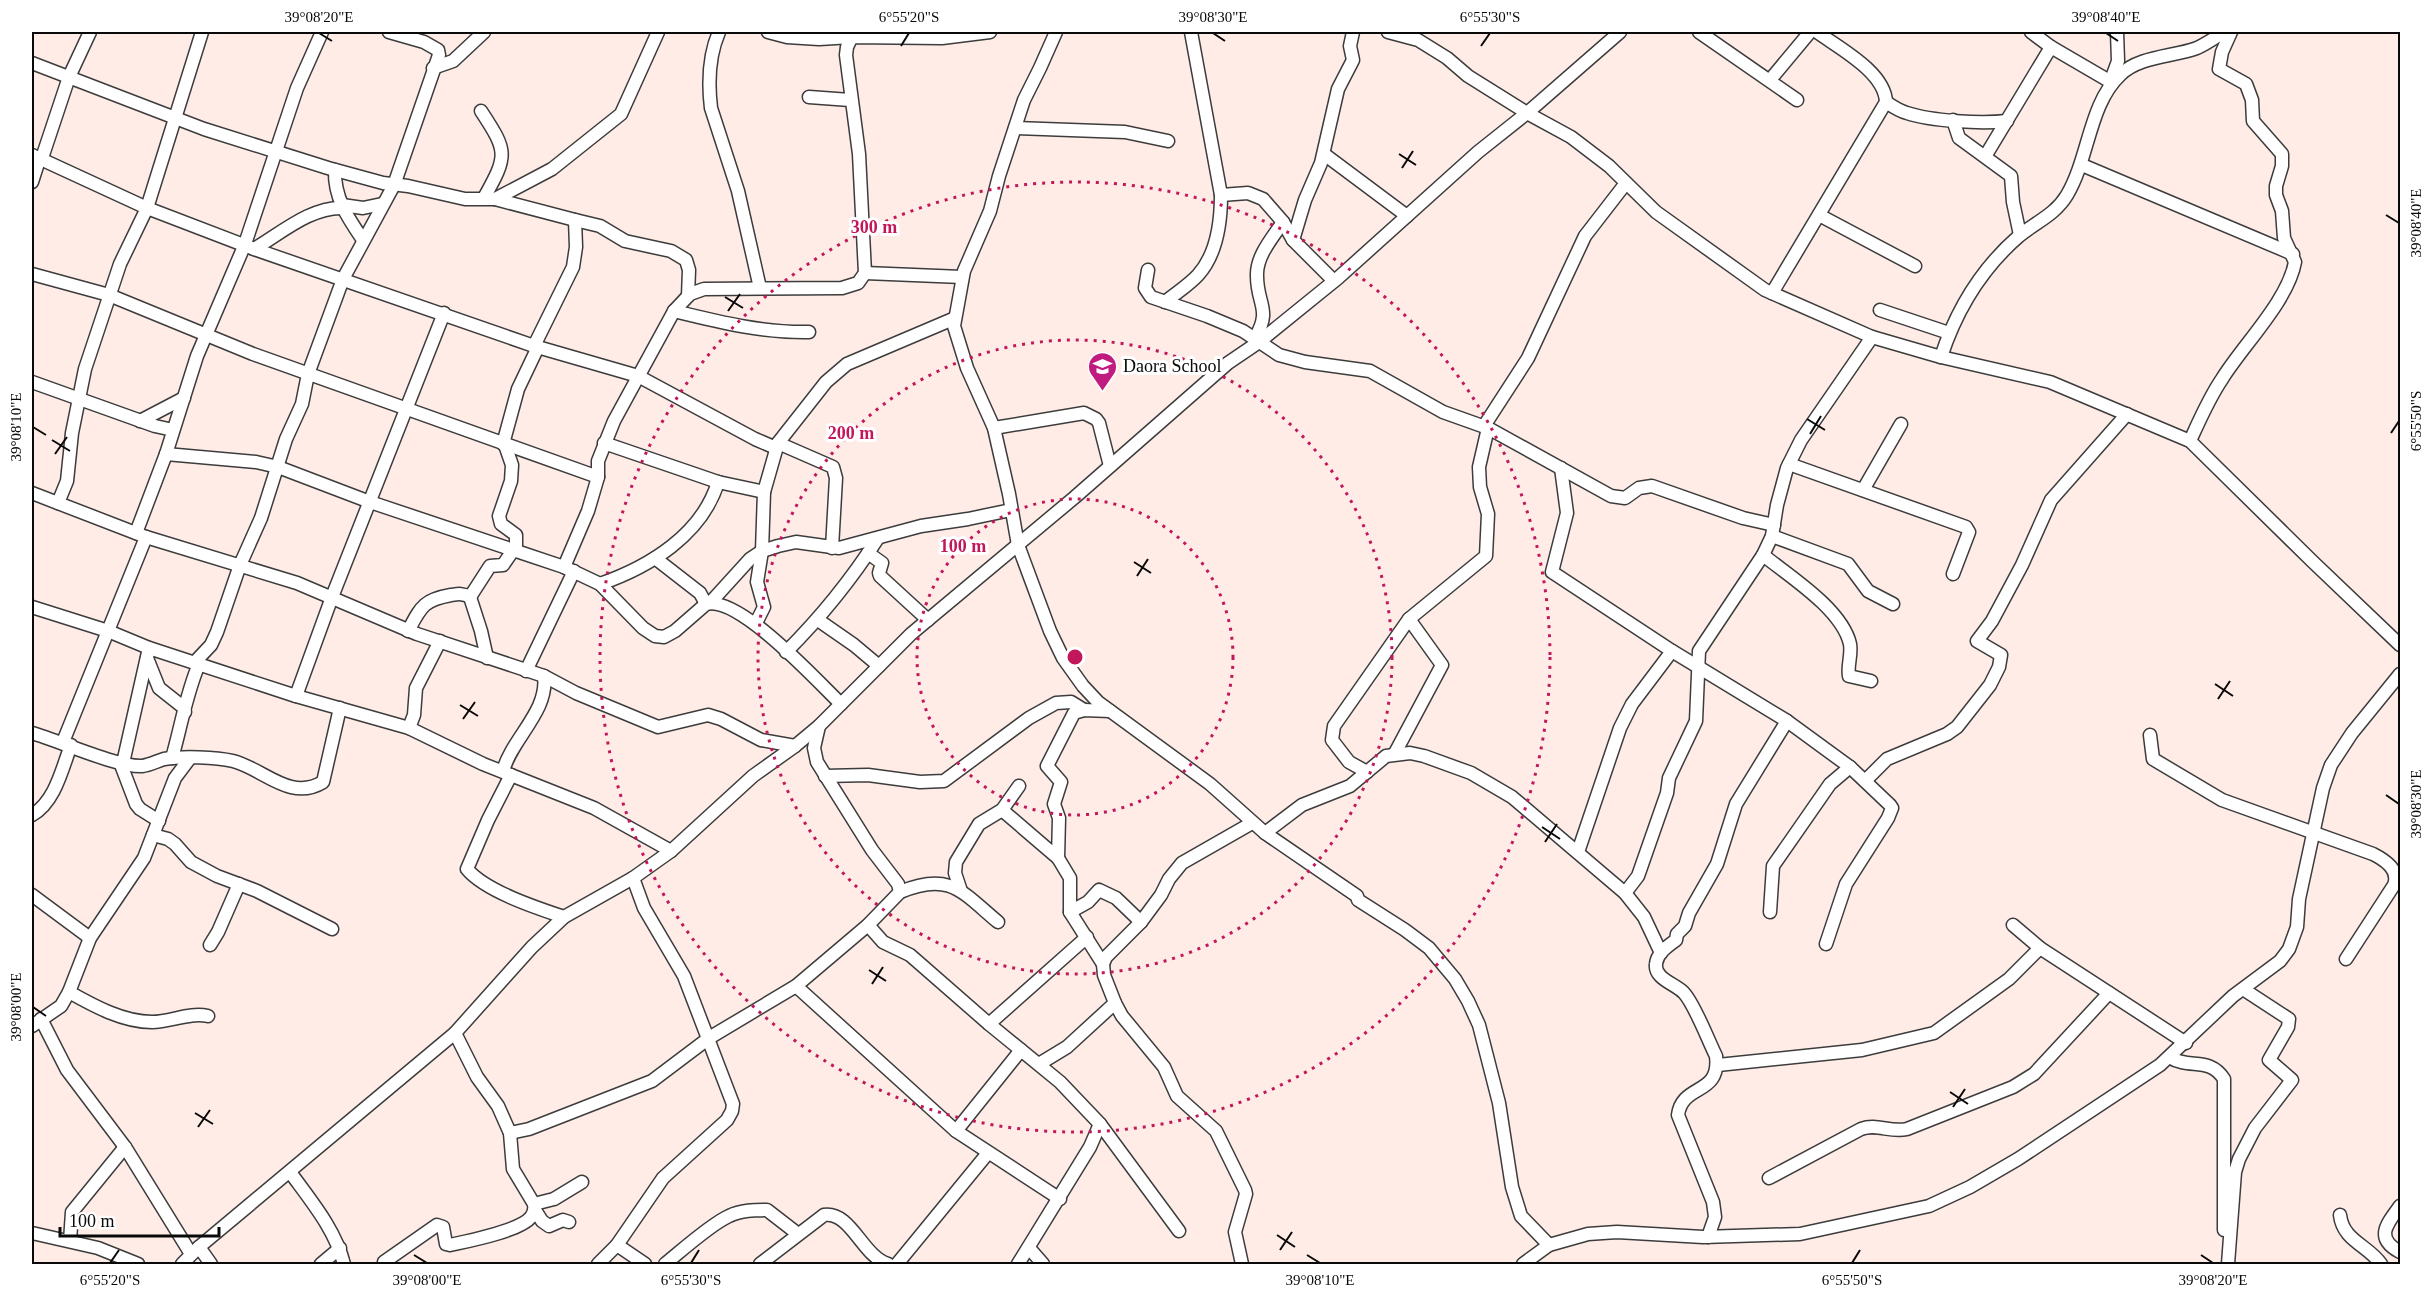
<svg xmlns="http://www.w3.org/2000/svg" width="2432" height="1296" font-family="Georgia,serif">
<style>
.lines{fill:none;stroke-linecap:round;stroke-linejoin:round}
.street-casing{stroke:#3c3c3c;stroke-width:15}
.street{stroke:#fff;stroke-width:12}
.ticks{fill:none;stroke:#090909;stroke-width:2}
.ring{fill:none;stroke:#c2185b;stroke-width:3;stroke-dasharray:3 6}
.labels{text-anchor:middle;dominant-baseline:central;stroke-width:6;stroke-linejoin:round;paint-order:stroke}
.poi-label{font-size:18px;fill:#090909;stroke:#fff;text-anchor:start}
.centre{fill:#c2185b;stroke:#fff;stroke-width:3}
.ring-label{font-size:18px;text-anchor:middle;font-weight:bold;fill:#c2185b;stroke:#fff;stroke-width:6;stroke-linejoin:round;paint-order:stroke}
.neatline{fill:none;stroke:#090909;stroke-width:2}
.ticks-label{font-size:15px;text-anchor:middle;fill:#090909}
</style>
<rect width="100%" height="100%" fill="#ffece6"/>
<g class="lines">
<defs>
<g id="street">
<path d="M 719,32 C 709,55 708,83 711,108 L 738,191 L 760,288"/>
<path d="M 768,32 L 787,37 L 819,39 L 852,37 L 942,38 L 990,32"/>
<path d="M 1056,32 L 1040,68 L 1024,100 L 999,176 L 990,211 L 964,271 L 954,326 L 967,368 L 994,428 L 1009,494 L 1018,545 L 1050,631 L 1063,658 L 1083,686 L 1098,702 L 1210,784 L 1265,833 L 1357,896 L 1358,900 L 1405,930 L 1429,948 L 1455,979 L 1468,1001 L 1479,1025 L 1499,1103 L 1512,1187 L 1521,1216 L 1549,1245"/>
<path d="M 1388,32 L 1418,40 L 1447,58 L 1468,76 L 1527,113 L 1571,137 L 1609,166 L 1656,212 L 1765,290 L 1872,337 L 1941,357 L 2050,382 L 2190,441 L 2312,561 L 2400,645"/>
<path d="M 1699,32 L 1797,100"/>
<path d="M 2031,32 L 2051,47 L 2111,82"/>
<path d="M 32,63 L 204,129 L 328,168 L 383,183 L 408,186 L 465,199 L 495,199 L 575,220 L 600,226 L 625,241 L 671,251 L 686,260 L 689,270 L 688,296"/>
<path d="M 433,68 L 453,61 L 484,32"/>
<path d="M 1770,80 L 1810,32"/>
<path d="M 2111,80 L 2118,61 L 2117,32"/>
<path d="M 809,97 L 850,100"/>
<path d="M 1886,102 C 1892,106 1899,111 1907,113 C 1931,121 1981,124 2007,121"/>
<path d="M 481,111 C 508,152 508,155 484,198"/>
<path d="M 1953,120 L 1959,138 L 2011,176 L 2013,202 L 2020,235"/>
<path d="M 1015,128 L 1125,132 L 1168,141"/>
<path d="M 1324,154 L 1407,216"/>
<path d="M 32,155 L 147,208 L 254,249 L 534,346 L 638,376 L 755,439 L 776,448"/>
<path d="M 1986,155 L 2051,47"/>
<path d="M 42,158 L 69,77 L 90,32"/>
<path d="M 2082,165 L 2293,254"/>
<path d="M 335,170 C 334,198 348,218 363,240"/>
<path d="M 32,182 L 40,157"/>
<path d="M 1221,195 L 1248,193 L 1263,199 L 1283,222 L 1293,240 L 1334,281"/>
<path d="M 495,199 L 552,169 L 621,114 L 658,32"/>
<path d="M 342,205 L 363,208 L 382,204"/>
<path d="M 1819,215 L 1915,266"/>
<path d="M 1293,240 L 1305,200 L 1321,163 L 1338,89 L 1353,60 L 1350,46 L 1353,32"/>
<path d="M 254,249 C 280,234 311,206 344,208"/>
<path d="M 1148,270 L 1145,288 L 1151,297 L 1207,316 L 1243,331 L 1279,355 L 1305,362 L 1370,371 L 1443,412 L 1488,428 L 1611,496 L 1625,498 L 1639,488 L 1652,486 L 1743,518 L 1774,525"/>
<path d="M 865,273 L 962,277"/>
<path d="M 32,274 L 109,295 L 253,354 L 598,477"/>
<path d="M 1772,293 L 1886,102 C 1885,72 1839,48 1817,32"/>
<path d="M 1165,302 C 1176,293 1189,285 1198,275 C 1217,254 1221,221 1221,195 L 1191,32"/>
<path d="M 1880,310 L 1949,333"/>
<path d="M 674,311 C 719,322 762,333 809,332"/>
<path d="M 1255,338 C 1272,309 1257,305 1257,276 C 1256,256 1273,237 1283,222"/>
<path d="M 534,346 L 573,267 L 576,247 L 575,220"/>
<path d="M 1941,357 C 1956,311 1982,268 2019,236 C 2036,222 2055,215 2067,195 C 2089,158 2089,104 2120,75 C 2139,56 2173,57 2197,48 C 2206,44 2216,37 2224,32"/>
<path d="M 32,382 L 155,426 L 173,430"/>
<path d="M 140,421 L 184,398"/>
<path d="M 1484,426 L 1528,358 L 1585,236 L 1626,183"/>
<path d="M 994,428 L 1084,413 L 1096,419 L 1099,423 L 1110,466"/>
<path d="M 2190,441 C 2200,419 2209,398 2222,379 C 2243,345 2288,301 2295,262 L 2284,238 L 2282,211 L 2276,195 L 2276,186 L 2282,166 L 2282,154 L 2253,121 L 2252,100 L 2246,84 L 2219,69 L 2222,52 L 2231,32"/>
<path d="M 604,443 L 718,482 L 764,492"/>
<path d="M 778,443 L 833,467 L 836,478 L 832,548"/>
<path d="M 503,444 L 518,389 L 538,347"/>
<path d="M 505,445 L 512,465 L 511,481 L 499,516 L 501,524 L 516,535 L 516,549"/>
<path d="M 166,454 L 256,462 L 278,467 L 370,502 L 564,567 L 600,584 L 643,628 L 655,636 L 664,637 L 675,631 L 706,604 C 739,595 817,681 841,704"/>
<path d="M 1789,464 L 1966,527 L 1969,532 L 1953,574"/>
<path d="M 1561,468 L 1567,513 L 1552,572 L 1672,651 L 1787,721 L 1850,767 L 1890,805 L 1892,808 L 1888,818 L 1846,884 L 1826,944"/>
<path d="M 1863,490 L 1901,424"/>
<path d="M 32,493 L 146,537 L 297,583 L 417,634 L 544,676 L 576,693 L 658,727 L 708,715 L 721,719 L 761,740 L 795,746"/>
<path d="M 58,503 L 67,481 L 72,433 L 85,369 L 120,264 L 147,208 L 202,32"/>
<path d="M 136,533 L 166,454 L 197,356 L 245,244 L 297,88 L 322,32"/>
<path d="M 1772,536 L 1848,564 L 1868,591 L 1893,604"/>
<path d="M 868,553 L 882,563 L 879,573 L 880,576 L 928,620"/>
<path d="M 1763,555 C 1789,576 1842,609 1850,644 C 1852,655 1847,666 1849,676 L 1871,681"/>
<path d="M 655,558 L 700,593 L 706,604"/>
<path d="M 564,567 L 588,511 L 598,477 L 598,461 L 614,421 L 674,311 L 690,294 L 704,289 L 842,288 L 858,283 L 865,273 L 859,154 L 846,55 L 847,47 L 854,32"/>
<path d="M 600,584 C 649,567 702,535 718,482"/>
<path d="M 470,597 L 481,631 L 487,658"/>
<path d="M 710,603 L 750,559 L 762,551 L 778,546 L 796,542 L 839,548 L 921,526 L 968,519 L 1011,510"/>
<path d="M 32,607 L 108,631 L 149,648 L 296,696 L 409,728 L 483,764 L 594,808 L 671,851"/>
<path d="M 818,620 L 854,645 L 879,666"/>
<path d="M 756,623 L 764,607 L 757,582 L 762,551 L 764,492 L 778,443 L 826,382 L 847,364 L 953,319"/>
<path d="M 408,631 C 421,607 423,600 451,595 C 458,594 463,593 470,597 L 490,566 L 503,565 L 514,549"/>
<path d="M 786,652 C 822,616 851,580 878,538"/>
<path d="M 147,658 L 159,688 L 183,707 L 185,712"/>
<path d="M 194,663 L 211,645 L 217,632 L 240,565 L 261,518 L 286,439 L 302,404 L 308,374 L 343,279 L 394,185 L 439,55 L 438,50 L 424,42 L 389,32"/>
<path d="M 526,671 L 574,571"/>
<path d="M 296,696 L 332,597 L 444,313"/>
<path d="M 409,728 L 414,715 L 416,688 L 440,641"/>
<path d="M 32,733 C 60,741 116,767 142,766 C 150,765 157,761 164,759 C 182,756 216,757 233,761 C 264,769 290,802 323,782 L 340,708"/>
<path d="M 2150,735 L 2153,759 L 2222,800 L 2373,854 C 2385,860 2400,870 2394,885 L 2346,959"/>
<path d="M 63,742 L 146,537"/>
<path d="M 1395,753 L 1442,665 L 1409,619"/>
<path d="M 172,758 C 181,727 186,694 199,664"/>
<path d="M 120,762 L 136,804 L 140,809 L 159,821"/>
<path d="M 123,763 L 149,648"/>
<path d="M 503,771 C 512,738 549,711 544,676"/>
<path d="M 1367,772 L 1349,762 L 1332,740 L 1334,726 L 1409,619 L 1486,556 L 1488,514 L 1480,487 L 1479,467 L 1488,428"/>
<path d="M 511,775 L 488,820 L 467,869 C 485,891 537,908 564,917"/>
<path d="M 825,776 L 868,775 L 920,782 L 944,781 L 1029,718 L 1056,703 L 1071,702 L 1084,710"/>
<path d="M 1865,781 L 1887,759 L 1947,734 L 1957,727 L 1990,685 L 1999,667 L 2001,655 L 1977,641 L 1992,621 L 2022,565 L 2051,500 L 2127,414"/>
<path d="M 1002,810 L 1058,858 L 1070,878 L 1070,912 L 1103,964"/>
<path d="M 32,815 C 55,802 62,769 71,745"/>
<path d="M 1265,833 L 1302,805 L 1350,786 L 1386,756 L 1410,753 L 1424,756 L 1471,773 L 1512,797 L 1625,893 L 1644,917 L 1661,953"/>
<path d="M 153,835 L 168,839 L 175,844 L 191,862 L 217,876 L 257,891 L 332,929"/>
<path d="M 1578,852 L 1620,728 L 1632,704 L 1672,651"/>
<path d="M 1058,858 L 1059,818 L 1054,804 L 1061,782 L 1047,766 L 1074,713 L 1084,710 L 1110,711"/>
<path d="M 961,891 L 955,873 L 956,862 L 979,824 L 1002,810 L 1019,786"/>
<path d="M 900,892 C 950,871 962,892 998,922"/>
<path d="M 1625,893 L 1638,876 L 1667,793 L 1669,778 L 1696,721 L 1699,651 L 1763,555 L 1772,536 L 1777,505 L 1787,468 L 1801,440 L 1872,337"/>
<path d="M 32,895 L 90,938"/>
<path d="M 1070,912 L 1088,902 L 1099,890 L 1116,898 L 1141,922"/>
<path d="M 1770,912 L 1773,866 L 1830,784 L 1850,767"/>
<path d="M 868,925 L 883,942 L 910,955 L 989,1024 L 1060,1082 L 1100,1124 L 1179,1231"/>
<path d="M 2013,925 L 2040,948 L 2186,1043"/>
<path d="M 210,945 L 218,932 L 239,884"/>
<path d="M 796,986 L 956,1131 L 1060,1199"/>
<path d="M 69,992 C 94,1006 123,1022 152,1022 C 171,1022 189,1012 208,1016"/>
<path d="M 41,1019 L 67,1070 L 125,1147 L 191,1254"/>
<path d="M 989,1024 L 1087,937"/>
<path d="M 32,1026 L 61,1006 L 69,992 L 90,938 L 144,858 L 175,778 L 190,758"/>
<path d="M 2169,1057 C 2190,1070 2209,1056 2224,1079 L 2224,1230"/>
<path d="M 1039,1064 L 1067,1047 L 1115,1003"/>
<path d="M 1718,1065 L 1862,1050 L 1934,1033 L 2009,979 L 2040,948"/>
<path d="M 956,1131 L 1021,1050"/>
<path d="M 510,1133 L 529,1129 L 652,1081 L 709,1038 L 796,986 L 868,925 L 900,892 L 898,884 L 872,850 L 817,762 L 814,748 L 819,726"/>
<path d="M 290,1172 C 311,1201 335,1229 344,1264"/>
<path d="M 1769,1178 L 1861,1129 C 1877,1123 1890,1133 1907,1129 L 2013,1087 L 2034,1074 L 2109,993"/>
<path d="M 534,1204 L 554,1199 L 582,1182"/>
<path d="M 2400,1206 C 2387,1224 2374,1238 2400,1252"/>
<path d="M 535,1210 L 542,1221 L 549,1226 L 563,1220 L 569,1222"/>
<path d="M 2340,1215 C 2343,1241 2368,1245 2381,1264"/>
<path d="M 32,1233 L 98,1248 L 138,1264"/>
<path d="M 1708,1237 L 1715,1217 L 1713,1202 L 1678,1115 C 1682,1083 1721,1096 1716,1056 C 1708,1040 1695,1005 1684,993 C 1676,984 1654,979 1656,964 C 1657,953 1668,946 1676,940 L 1677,934 L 1685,926 L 1689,913 L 1717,864 L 1736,804 L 1787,721"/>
<path d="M 70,1241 L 72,1212 L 125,1147"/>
<path d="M 617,1245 L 645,1264"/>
<path d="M 199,1247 L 211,1264"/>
<path d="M 1029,1248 L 1043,1264"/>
<path d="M 384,1262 L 437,1225 L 443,1227 L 446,1244 L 450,1245 C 468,1241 520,1231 531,1217 C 534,1213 535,1209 534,1204 L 513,1169 L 510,1133 L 498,1106 L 477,1077 L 455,1033"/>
<path d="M 182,1264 L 199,1247 L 455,1033 L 532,947 L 564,917 L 633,878 L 671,851 L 753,776 L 795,746 L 819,726 L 911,634 L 1075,497 L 1228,363 L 1259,342 L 1338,278 L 1478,152 L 1527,113 L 1620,32"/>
<path d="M 321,1264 L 340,1248"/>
<path d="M 598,1264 L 617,1245 L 663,1178 L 727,1120 L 732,1111 L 733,1104 L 684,976 L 644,908 L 633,878"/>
<path d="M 665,1264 C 681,1251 711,1224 729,1216 C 741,1210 755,1210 767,1210 L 798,1234"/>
<path d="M 760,1264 L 824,1215 C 851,1211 862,1256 888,1264"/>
<path d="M 897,1264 L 988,1153"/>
<path d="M 1018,1264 L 1090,1147 L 1100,1124"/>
<path d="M 1242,1264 L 1235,1232 L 1246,1194 L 1245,1190 L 1216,1131 L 1177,1096 L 1164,1067 L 1122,1016 L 1115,1003 L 1104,975 L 1103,964 L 1106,957 L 1141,922 L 1161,895 L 1169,879 L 1182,863 L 1252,823"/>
<path d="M 1523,1264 L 1549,1245 L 1588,1234 L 1617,1232 L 1703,1237 L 1800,1234 L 1929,1206 L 1970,1187 L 2018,1159 L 2160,1065 L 2233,996 L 2280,961 L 2289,949 L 2297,927 L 2299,899 L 2323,788 L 2331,765 L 2352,733 L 2400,674"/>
<path d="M 2228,1264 L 2235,1172 L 2239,1159 L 2255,1128 L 2292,1080 L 2269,1060 L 2288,1027 L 2289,1019 L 2243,989"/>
</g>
</defs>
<use href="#street" class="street-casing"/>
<use href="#street" class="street"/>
</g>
<path class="ticks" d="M 319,33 L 332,41M 1213,33 L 1225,41M 2106,33 L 2118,41M 901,46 L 909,33M 1481,46 L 1490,33M 1399,154 L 1416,165M 1402,168 L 1413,151M 2386,215 L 2399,223M 725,297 L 743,308M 728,311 L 740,294M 1807,419 L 1825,430M 33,427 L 46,435M 2391,433 L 2399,421M 1810,434 L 1821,416M 52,440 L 70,451M 55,454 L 67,437M 1134,562 L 1151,573M 1137,576 L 1148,559M 2215,684 L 2233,696M 2218,699 L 2230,681M 460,705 L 478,716M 463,719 L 475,702M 2386,795 L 2399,804M 1542,827 L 1560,839M 1545,842 L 1557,824M 869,970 L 886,981M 872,984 L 883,967M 33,1007 L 46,1016M 1950,1092 L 1968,1104M 1953,1107 L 1965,1089M 195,1113 L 213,1124M 198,1127 L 210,1110M 1277,1235 L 1295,1247M 1280,1250 L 1292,1232M 414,1255 L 427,1263M 1307,1255 L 1320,1263M 2201,1255 L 2213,1263M 110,1263 L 119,1250M 691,1263 L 699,1250M 1852,1263 L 1860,1250"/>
<g class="ring">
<circle cx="1075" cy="657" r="158"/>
<circle cx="1075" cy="657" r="317"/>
<circle cx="1075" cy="657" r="475"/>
</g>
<defs>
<symbol id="school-pin" viewBox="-11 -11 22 30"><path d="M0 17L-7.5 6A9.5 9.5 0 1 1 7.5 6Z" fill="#c01b7f" stroke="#fff"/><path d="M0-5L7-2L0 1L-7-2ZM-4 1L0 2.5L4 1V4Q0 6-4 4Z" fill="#fff"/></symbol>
</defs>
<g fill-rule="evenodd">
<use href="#school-pin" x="1086" y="350" width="33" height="45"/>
</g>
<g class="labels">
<g class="poi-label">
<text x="1123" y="366">Daora School</text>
</g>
</g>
<circle cx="1075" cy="657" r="9" class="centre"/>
<g class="ring-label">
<text x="874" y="233">300 m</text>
<text x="851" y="439">200 m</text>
<text x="963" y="552">100 m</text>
</g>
<rect width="2432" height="1296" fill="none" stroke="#ffffff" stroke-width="66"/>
<path d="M60 1227v9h159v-9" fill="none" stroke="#090909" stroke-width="3"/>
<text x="69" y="1227" font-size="18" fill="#090909" stroke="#ffffff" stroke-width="4.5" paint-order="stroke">100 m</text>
<rect x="33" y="33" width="2366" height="1230" class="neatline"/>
<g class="ticks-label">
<text x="319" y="22">39°08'20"E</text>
<text x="909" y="22">6°55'20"S</text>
<text x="1213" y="22">39°08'30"E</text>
<text x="1490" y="22">6°55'30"S</text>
<text x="2106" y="22">39°08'40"E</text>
<text transform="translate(2416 223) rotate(-90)" y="5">39°08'40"E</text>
<text transform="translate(2416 421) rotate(-90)" y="5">6°55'50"S</text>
<text transform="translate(16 427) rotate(-90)" y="5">39°08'10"E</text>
<text transform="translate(2416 804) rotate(-90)" y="5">39°08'30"E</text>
<text transform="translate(16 1007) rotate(-90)" y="5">39°08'00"E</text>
<text x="110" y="1285">6°55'20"S</text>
<text x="427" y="1285">39°08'00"E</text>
<text x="691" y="1285">6°55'30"S</text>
<text x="1320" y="1285">39°08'10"E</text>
<text x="1852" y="1285">6°55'50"S</text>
<text x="2213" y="1285">39°08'20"E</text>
</g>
</svg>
